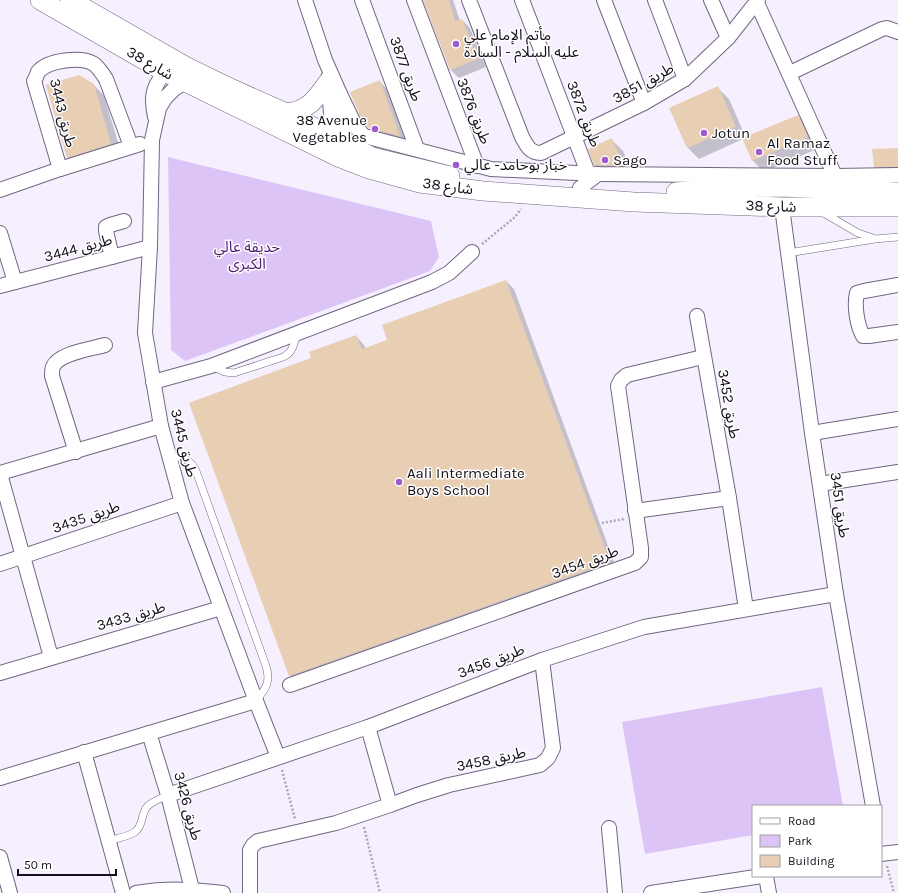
<svg xmlns="http://www.w3.org/2000/svg" width="898" height="893" font-family="Karla,'Noto Sans Arabic',sans-serif">
<style>
.green{fill:#ddc4f7}
.shadow{fill:#0003}
.building{fill:#e8ceb2}
.lines{fill:none;stroke-linecap:round;stroke-linejoin:round}
.lane-casing{stroke:#736582;stroke-width:8}
.street-casing{stroke:#736582;stroke-width:16}
.secondary-casing{stroke:#736582;stroke-width:20}
.path{stroke:#aca6b3;stroke-width:2.5;stroke-dasharray:2 2;stroke-linecap:butt}
.lane{stroke:#fff;stroke-width:7}
.street{stroke:#fff;stroke-width:14}
.secondary{stroke:#fff;stroke-width:19}
.poi-dot{fill:#a05ace;stroke:#fff;stroke-width:1.5}
.labels{text-anchor:middle;dominant-baseline:central;stroke-width:3;stroke-linejoin:round;paint-order:stroke}
.poi-label{font-size:15px;fill:#140f1a;stroke:#fff;text-anchor:start}
.street-label{font-size:15px;fill:#140f1a;stroke:#fff}
.park-label{font-size:15px;fill:#4d1a72;stroke:#fff}
</style>
<rect width="100%" height="100%" fill="#f6f0fe"/>
<g class="green">
<path d="M 168,157 L 431,221 L 439,257 L 430,271 L 185,361 L 171,350 Z"/>
<path d="M 822,687 L 843,806 L 753,806 L 753,835 L 645,854 L 622,722 Z"/>
</g>
<g class="shadow">
<path d="M 424,0 L 453,0 L 460,21 L 462,20 L 470,28 L 486,67 L 459,78 L 450,69 Z"/>
<path d="M 380,82 L 391,93 L 411,146 L 381,139 L 369,128 Z"/>
<path d="M 93,84 L 104,96 L 122,155 L 79,168 L 68,157 Z"/>
<path d="M 718,88 L 729,99 L 746,138 L 798,116 L 809,127 L 819,148 L 764,172 L 753,161 L 743,139 L 699,159 L 688,148 L 671,109 Z"/>
<path d="M 612,140 L 623,151 L 634,176 L 606,176 L 595,165 Z"/>
<path d="M 898,149 L 898,171 L 880,171 L 875,166 Z"/>
<path d="M 506,281 L 514,289 L 617,570 L 298,684 L 290,676 L 190,403 L 313,358 L 356,336 L 364,345 L 366,349 L 388,340 Z"/>
</g>
<g class="building">
<path d="M 423,0 L 449,0 L 455,21 L 462,19 L 478,59 L 450,70 Z"/>
<path d="M 79,75 L 94,84 L 111,144 L 67,158 L 46,85 Z"/>
<path d="M 380,80 L 400,136 L 369,128 L 363,122 L 354,102 L 350,92 Z"/>
<path d="M 718,86 L 736,127 L 687,148 L 669,108 Z"/>
<path d="M 798,115 L 808,137 L 752,161 L 742,138 Z"/>
<path d="M 612,138 L 624,166 L 594,165 L 588,149 Z"/>
<path d="M 898,148 L 898,167 L 874,167 L 872,149 Z"/>
<path d="M 506,280 L 610,562 L 289,676 L 189,403 L 311,358 L 309,352 L 356,335 L 362,349 L 387,340 L 382,325 Z"/>
</g>
<g class="lines">
<defs>
<g id="lane">
<path d="M 822,212 L 858,233 L 873,238"/>
<path d="M 788,253 L 875,239 L 898,237"/>
<path d="M 212,366 L 225,372 L 234,373 L 283,357 C 293,353 294,343 297,334"/>
<path d="M 169,455 C 182,458 191,459 196,471 L 266,666 C 271,682 266,688 256,701"/>
<path d="M 109,841 C 117,838 129,837 136,831 C 143,825 141,816 146,808 C 151,801 161,799 168,795"/>
</g>
<g id="street">
<path d="M 305,0 L 325,60 L 340,94 L 344,123 L 342,141"/>
<path d="M 362,0 L 417,149"/>
<path d="M 414,0 L 477,166"/>
<path d="M 469,0 L 522,137 C 527,146 530,153 541,153 L 644,103 L 685,79 L 728,38 L 758,0"/>
<path d="M 522,0 L 588,173"/>
<path d="M 604,0 L 644,103"/>
<path d="M 655,0 L 685,79"/>
<path d="M 711,0 L 728,38"/>
<path d="M 757,3 L 835,176"/>
<path d="M 790,73 L 882,29 L 887,28 L 898,32"/>
<path d="M 328,78 L 333,137"/>
<path d="M 185,82 L 174,89 L 166,97 L 159,108 L 152,140 L 150,247 L 145,333 L 161,426 L 182,503 L 256,701 L 278,757"/>
<path d="M 340,94 L 356,127 L 364,136 L 491,169 L 598,174 L 835,176 L 898,175"/>
<path d="M 155,117 C 151,97 152,88 165,72"/>
<path d="M 60,169 L 34,81 C 36,78 37,75 38,72 C 48,60 81,56 94,64 C 99,68 102,73 106,79 L 131,146"/>
<path d="M 580,188 L 598,174"/>
<path d="M 0,190 L 60,169 L 140,144"/>
<path d="M 782,207 L 812,433 L 836,594 L 873,806"/>
<path d="M 0,233 L 15,282"/>
<path d="M 112,257 L 106,231 L 106,227 L 110,225 L 124,221"/>
<path d="M 898,285 L 864,291 L 857,293 C 854,305 857,325 863,336 L 869,336 L 898,332"/>
<path d="M 0,286 L 150,247"/>
<path d="M 697,316 L 729,498 L 746,609"/>
<path d="M 153,382 L 211,366 L 432,282 L 449,273 L 472,252"/>
<path d="M 812,433 L 898,419"/>
<path d="M 76,452 L 52,376 C 52,374 52,369 53,367 C 58,353 92,349 105,345"/>
<path d="M 0,473 L 161,426"/>
<path d="M 0,474 L 51,657"/>
<path d="M 820,484 L 898,472"/>
<path d="M 635,511 L 729,498"/>
<path d="M 0,564 L 182,503"/>
<path d="M 0,673 L 221,608"/>
<path d="M 290,685 L 635,563 L 641,557 L 641,548 L 618,386 L 621,380 L 627,375 L 703,357"/>
<path d="M 368,727 L 390,805"/>
<path d="M 149,733 L 168,795 L 192,889"/>
<path d="M 84,752 L 123,893"/>
<path d="M 0,778 L 256,701"/>
<path d="M 168,795 L 368,727 L 542,660 L 644,627 L 836,594"/>
<path d="M 609,828 L 615,893"/>
<path d="M 881,854 L 898,852"/>
<path d="M 0,857 L 10,893"/>
<path d="M 766,876 L 769,893"/>
<path d="M 136,893 C 167,888 192,889 223,893"/>
<path d="M 250,893 L 250,850 L 253,845 L 258,841 L 336,823 L 390,805 L 417,795 L 449,785 L 540,765 L 548,758 L 553,748 L 542,660"/>
<path d="M 651,893 L 762,876"/>
</g>
<g id="secondary">
<path d="M 40,0 L 165,72 L 338,157 L 366,168 L 420,183 L 483,191 L 634,202 L 782,207 L 898,207"/>
<path d="M 70,0 L 185,66 L 228,87 L 286,113 L 372,157 L 450,176"/>
<path d="M 286,113 C 308,111 316,99 328,82"/>
<path d="M 676,192 L 728,188 L 783,187 L 898,192"/>
</g>
</defs>
<use href="#lane" class="lane-casing"/>
<use href="#street" class="street-casing"/>
<use href="#secondary" class="secondary-casing"/>
<g class="path">
<path d="M 482,244 L 515,217 L 521,209"/>
<path d="M 602,523 L 624,519"/>
<path d="M 282,770 L 295,819"/>
<path d="M 364,827 L 380,893"/>
<path d="M 887,866 L 894,893"/>
</g>
<use href="#lane" class="lane"/>
<use href="#street" class="street"/>
<use href="#secondary" class="secondary"/>
</g>
<g class="poi-dot">
<circle cx="456" cy="44" r="4"/>
<circle cx="375" cy="129" r="4"/>
<circle cx="704" cy="133" r="4"/>
<circle cx="759" cy="152" r="4"/>
<circle cx="605" cy="160" r="4"/>
<circle cx="456" cy="165" r="4"/>
<circle cx="399" cy="482" r="4"/>
</g>
<g class="labels">
<g class="poi-label">
<text x="464" y="35">مأتم الإمام علي<tspan x="464" dy="17">عليه السلام - السادة</tspan></text>
<text x="367" y="120" text-anchor="end">38 Avenue<tspan x="367" dy="17">Vegetables</tspan></text>
<text x="712" y="133">Jotun</text>
<text x="767" y="143">Al Ramaz<tspan x="767" dy="17">Food Stuff</tspan></text>
<text x="613" y="160">Sago</text>
<text x="464" y="165">خباز بوحامد- عالي</text>
<text x="407" y="473">Aali Intermediate<tspan x="407" dy="17">Boys School</tspan></text>
</g>
<g class="street-label">
<text transform="translate(150 63) rotate(30)">شارع 38</text>
<text transform="translate(406 69) rotate(70)">طريق 3877</text>
<text transform="translate(643 83) rotate(-29)">طريق 3851</text>
<text transform="translate(474 111) rotate(69)">طريق 3876</text>
<text transform="translate(63 113) rotate(76)">طريق 3443</text>
<text transform="translate(584 114) rotate(69)">طريق 3872</text>
<text transform="translate(448 186) rotate(8)">شارع 38</text>
<text transform="translate(771 206) rotate(2)">شارع 38</text>
<text transform="translate(78 248) rotate(-15)">طريق 3444</text>
<text transform="translate(729 404) rotate(80)">طريق 3452</text>
<text transform="translate(184 443) rotate(76)">طريق 3445</text>
<text transform="translate(840 505) rotate(82)">طريق 3451</text>
<text transform="translate(86 517) rotate(-19)">طريق 3435</text>
<text transform="translate(585 562) rotate(-20)">طريق 3454</text>
<text transform="translate(131 616) rotate(-16)">طريق 3433</text>
<text transform="translate(491 661) rotate(-21)">طريق 3456</text>
<text transform="translate(491 759) rotate(-12)">طريق 3458</text>
<text transform="translate(188 806) rotate(75)">طريق 3426</text>
</g>
<g class="park-label">
<text x="247" y="247">حديقة عالي<tspan x="247" dy="17">الكبرى</tspan></text>
</g>
</g>
<rect x="752" y="805" width="130" height="72" fill="#ffffff" stroke="#a19fa3"/>
<rect x="760" y="818" width="20" height="6" fill="#ffffff" stroke="#a19fa3"/>
<text x="788" y="825" font-size="12" fill="#140f1a">Road</text>
<rect x="760" y="835" width="20" height="12" fill="#ddc4f7" stroke="#a19fa3"/>
<text x="788" y="845" font-size="12" fill="#140f1a">Park</text>
<rect x="760" y="855" width="20" height="12" fill="#e8ceb2" stroke="#a19fa3"/>
<text x="788" y="865" font-size="12" fill="#140f1a">Building</text>
<path d="M18 869v6h98v-6" fill="none" stroke="#140f1a" stroke-width="2"/>
<text x="24" y="869" font-size="12" fill="#140f1a" stroke="#ffffff" stroke-width="3" paint-order="stroke">50 m</text>
</svg>
